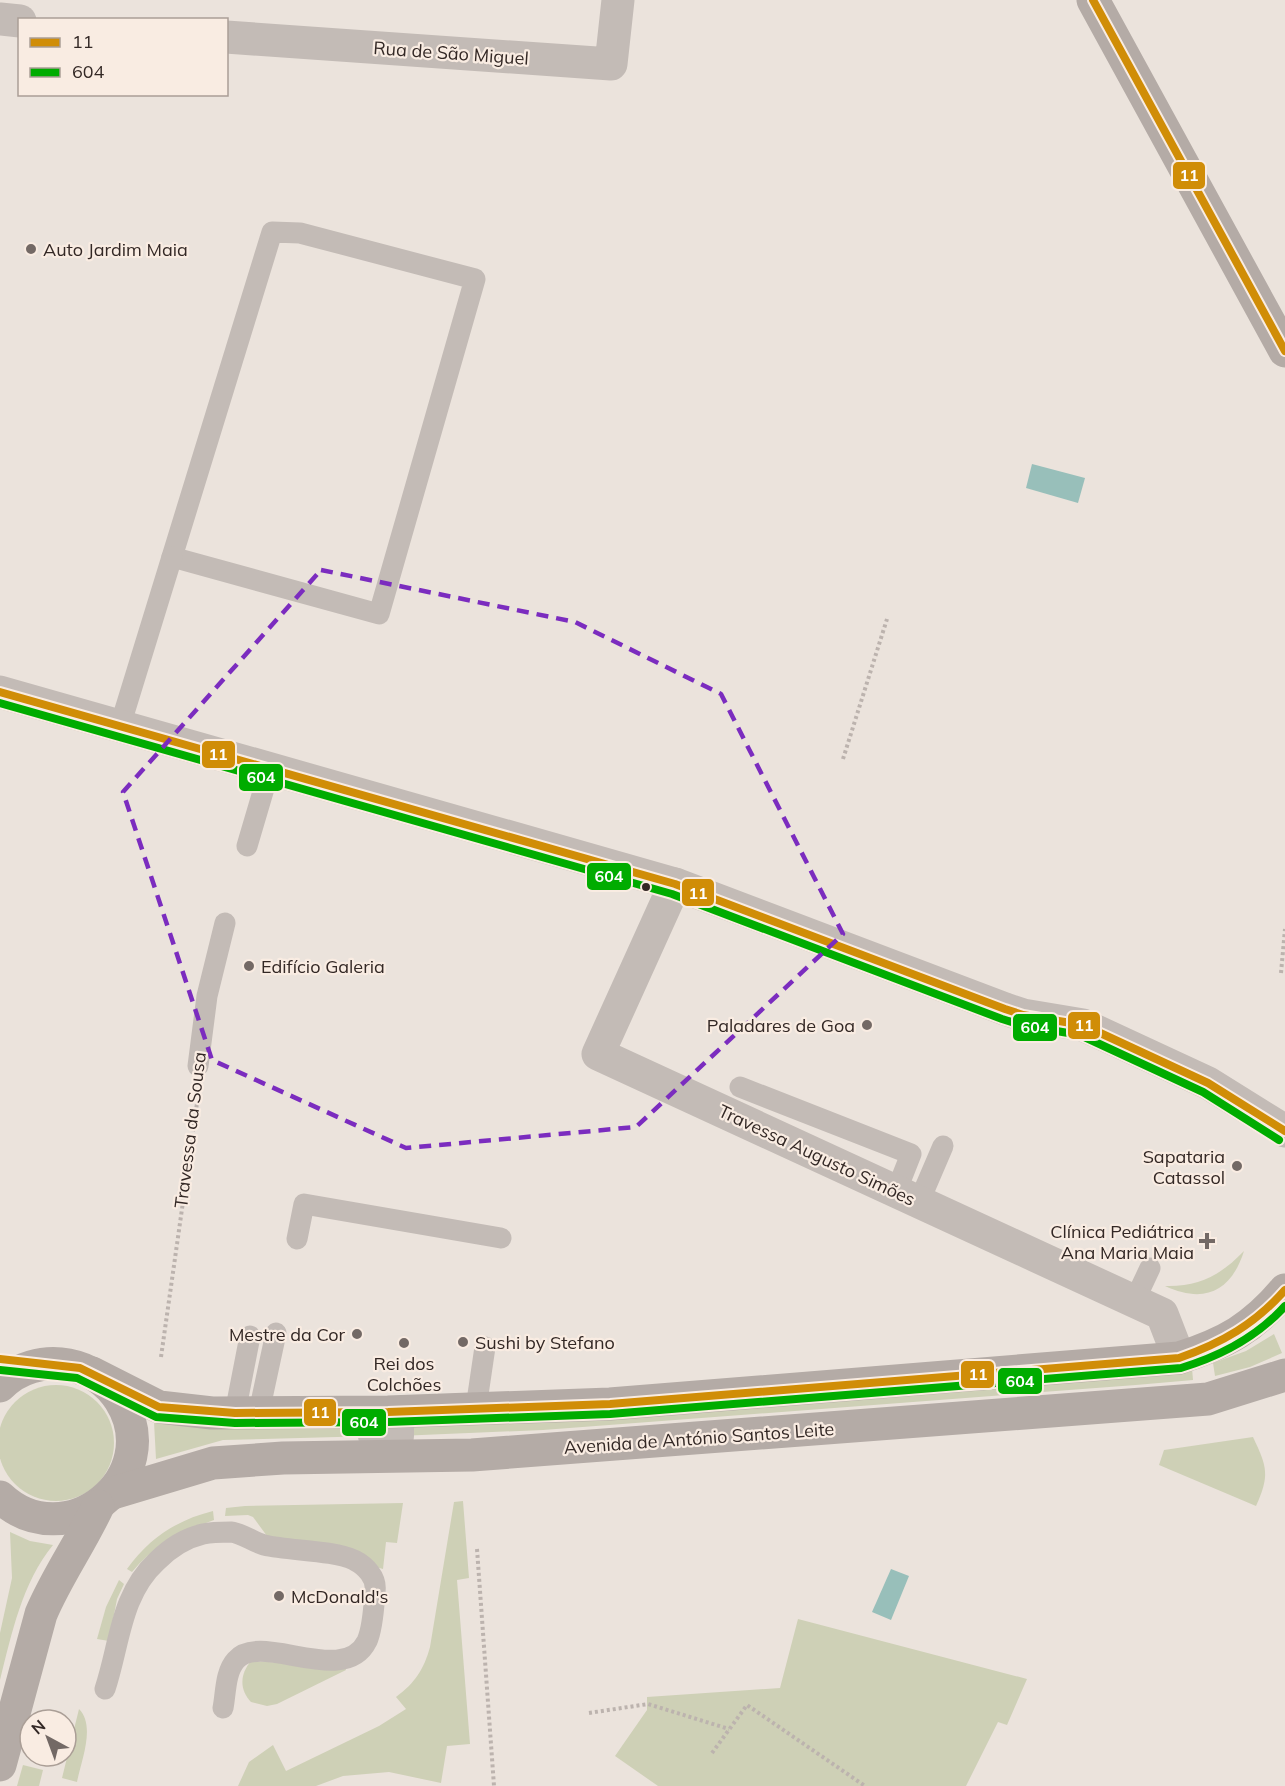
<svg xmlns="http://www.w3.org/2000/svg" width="1285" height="1786" font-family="Mulish,sans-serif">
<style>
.green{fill:#ced0b6}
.water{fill:#98bfba}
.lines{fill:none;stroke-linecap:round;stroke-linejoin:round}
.path{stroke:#bcb3ae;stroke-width:4;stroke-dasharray:3 3;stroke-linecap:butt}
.service{stroke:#c3bbb6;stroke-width:21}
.pedestrian{stroke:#c3bbb6;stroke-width:32}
.minor{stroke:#c3bbb6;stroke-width:33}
.secondary{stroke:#b4aba6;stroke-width:33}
.bus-1-casing{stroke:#f9ece2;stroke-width:12}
.bus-2-casing{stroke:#f9ece2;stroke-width:12}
.bus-1{stroke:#d08d07;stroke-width:8}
.bus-2{stroke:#00ac00;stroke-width:8}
.marked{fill:none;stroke:#7b2cbf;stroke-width:4.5;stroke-dasharray:12 8;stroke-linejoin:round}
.poi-dot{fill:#736965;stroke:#f9ece2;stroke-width:2}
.bus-dot{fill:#332825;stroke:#f9ece2;stroke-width:2}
.labels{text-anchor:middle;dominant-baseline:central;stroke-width:4.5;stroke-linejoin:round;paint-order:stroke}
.street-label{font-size:18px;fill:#332825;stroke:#f9ece2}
.poi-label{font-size:18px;fill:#332825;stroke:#f9ece2;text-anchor:start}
.line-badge{stroke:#f9ece2;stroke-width:2}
.badge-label{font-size:16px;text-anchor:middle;font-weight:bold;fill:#fff}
</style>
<rect width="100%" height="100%" fill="#ebe3dc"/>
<g class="green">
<path d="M 1244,1251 C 1231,1292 1204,1304 1165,1286 C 1199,1287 1221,1275 1244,1251 Z"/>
<path d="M 1274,1334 L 1282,1353 L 1250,1367 L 1215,1376 L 1213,1363 L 1246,1351 Z"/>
<path d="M 1192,1368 L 1193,1380 L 1136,1385 L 543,1430 L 398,1436 L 398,1424 Z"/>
<circle cx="56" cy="1443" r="58"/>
<path d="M 154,1422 L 374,1423 L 374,1436 L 223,1440 L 156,1459 Z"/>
<path d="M 1253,1437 C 1267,1467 1270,1475 1256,1506 L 1159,1465 L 1164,1450 Z"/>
<path d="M 463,1501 L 469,1578 L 457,1580 L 470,1744 L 447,1746 L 441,1783 L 389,1772 L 343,1776 L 316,1786 L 238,1786 L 249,1762 L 273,1745 L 286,1771 L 379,1726 L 406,1709 L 396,1697 C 415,1683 424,1669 430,1647 L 454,1502 Z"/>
<path d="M 403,1503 L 397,1543 L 386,1542 L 383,1569 L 267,1536 L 253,1517 L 248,1515 L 225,1516 L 226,1508 L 245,1506 Z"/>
<path d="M 213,1511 L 214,1520 C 182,1531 153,1546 132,1572 L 127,1569 C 149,1538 177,1520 213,1511 Z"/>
<path d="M 10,1532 L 30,1541 L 53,1545 C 22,1583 12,1633 0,1680 L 0,1633 L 12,1578 Z"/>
<path d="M 119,1580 L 124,1584 L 117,1599 L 109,1641 L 97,1639 L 106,1607 Z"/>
<path d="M 798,1619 L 1027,1679 L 1007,1725 L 998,1722 L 966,1786 L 658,1786 L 615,1756 L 647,1710 L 647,1697 L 780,1688 Z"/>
<path d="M 251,1661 L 345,1666 L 346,1670 L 277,1704 L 267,1706 L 251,1702 C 239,1689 240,1674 251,1661 Z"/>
<path d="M 79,1709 C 96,1726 81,1761 77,1782 L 62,1778 Z"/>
<path d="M 23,1765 L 43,1770 L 39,1786 L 17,1786 Z"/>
</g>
<g class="water">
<path d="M 1032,464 L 1085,478 L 1078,503 L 1026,488 Z"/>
<path d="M 891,1569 L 909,1576 L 891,1620 L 872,1612 Z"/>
</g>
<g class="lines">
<g class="path">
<path d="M 843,759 L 887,619"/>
<path d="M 1281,973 L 1285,929"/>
<path d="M 161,1357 L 198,1096"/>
<path d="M 477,1549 L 494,1786"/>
<path d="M 589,1713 L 648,1704 L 729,1729"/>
<path d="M 712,1753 L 747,1705 L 865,1786"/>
</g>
<g class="service">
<path d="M 272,232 L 300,233 L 475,279 L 379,614 L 172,557 Z"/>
<path d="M 120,726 L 172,557"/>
<path d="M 247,846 L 270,768"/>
<path d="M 198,1066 L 207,996 L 225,923"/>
<path d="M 740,1087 L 911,1154 L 896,1192"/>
<path d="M 919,1202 L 943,1146"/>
<path d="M 297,1239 L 304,1204 L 501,1238"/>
<path d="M 1134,1302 L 1150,1268"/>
<path d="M 476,1408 L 485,1347"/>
<path d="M 259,1412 L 276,1333"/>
<path d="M 235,1413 L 250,1336"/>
<path d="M 105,1689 C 120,1644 120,1595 157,1561 C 169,1549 186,1538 203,1534 C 212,1532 222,1532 231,1532 C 242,1533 253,1542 264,1545 C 290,1551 332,1550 354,1560 C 366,1566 377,1578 375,1591 C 374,1605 373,1628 367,1641 C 344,1688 261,1631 236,1660 C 225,1672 226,1693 223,1708"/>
</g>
<path class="pedestrian" d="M 374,1423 L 398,1424 L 398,1436 L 374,1436 Z"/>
<g class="minor">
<path d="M 0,19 L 20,21"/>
<path d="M 226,37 L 611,64 L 618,0"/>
<path d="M 0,692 L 675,884 L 1005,1009 L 1023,1015 L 1083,1025 L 1208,1083 L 1285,1131"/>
<path d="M 675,884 L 598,1054 L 1162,1314 L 1179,1358"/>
</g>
<g class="secondary">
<path d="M 1093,0 L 1285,351"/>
<path d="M 92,1373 L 159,1407 L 212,1413 L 388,1412 L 610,1404 L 1179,1358 C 1226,1343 1253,1328 1285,1290"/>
<path d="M 0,1386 C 17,1368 44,1360 68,1365 C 89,1369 108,1381 120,1400 C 168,1477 66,1559 0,1497"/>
<path d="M 113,1493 L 213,1463 L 283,1458 L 472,1455 L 1208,1399 L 1285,1375"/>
<path d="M 0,1765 L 41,1614 C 57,1576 81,1543 98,1506"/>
</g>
<defs>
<g id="bus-1">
<path d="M 1093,0 L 1285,351"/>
<path d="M 0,692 L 675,884 L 1005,1009 L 1023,1015 L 1083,1025 L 1208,1083 L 1285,1131"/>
<path d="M 0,1359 L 80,1368 L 159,1407 L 235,1413 L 388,1412 L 610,1404 L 1179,1358 C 1222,1343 1255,1324 1285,1290"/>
</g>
<g id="bus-2">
<path d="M 0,703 L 672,894 L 1002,1019 L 1021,1025 L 1080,1035 L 1203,1092 L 1279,1140"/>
<path d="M 0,1370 L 77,1378 L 156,1417 L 235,1423 L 388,1422 L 610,1414 L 1181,1368 C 1221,1356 1257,1337 1285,1306"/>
</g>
</defs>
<use href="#bus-1" class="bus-1-casing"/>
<use href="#bus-2" class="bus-2-casing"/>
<use href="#bus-1" class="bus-1"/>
<use href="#bus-2" class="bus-2"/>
</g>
<path class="marked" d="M 321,570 L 575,622 L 721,694 L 843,934 L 636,1127 L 406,1148 L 212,1060 L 123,792 Z"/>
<g class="poi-dot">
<circle cx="31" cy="249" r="6"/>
<circle cx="249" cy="966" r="6"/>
<circle cx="867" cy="1025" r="6"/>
<circle cx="1237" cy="1166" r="6"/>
<path d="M1204 1232h6v6h6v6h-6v6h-6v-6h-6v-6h6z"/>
<circle cx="357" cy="1334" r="6"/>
<circle cx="463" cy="1342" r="6"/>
<circle cx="404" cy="1343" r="6"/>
<circle cx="279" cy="1596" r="6"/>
</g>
<circle class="bus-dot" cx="646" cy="887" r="5"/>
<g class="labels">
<g class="street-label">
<text transform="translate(451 53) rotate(4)">Rua de São Miguel</text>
<text transform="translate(190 1130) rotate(-83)">Travessa da Sousa</text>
<text transform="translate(817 1155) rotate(25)">Travessa Augusto Simões</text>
<text transform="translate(699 1438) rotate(-4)">Avenida de António Santos Leite</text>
</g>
<g class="poi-label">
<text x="43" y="249">Auto Jardim Maia</text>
<text x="261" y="966">Edifício Galeria</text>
<text x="855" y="1025" text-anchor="end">Paladares de Goa</text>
<text x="1225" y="1156" text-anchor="end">Sapataria<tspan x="1225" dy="21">Catassol</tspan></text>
<text x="1194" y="1231" text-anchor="end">Clínica Pediátrica<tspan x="1194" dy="21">Ana Maria Maia</tspan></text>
<text x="345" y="1334" text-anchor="end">Mestre da Cor</text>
<text x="475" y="1342">Sushi by Stefano</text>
<text x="404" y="1363" text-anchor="middle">Rei dos<tspan x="404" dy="21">Colchões</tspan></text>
<text x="291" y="1596">McDonald's</text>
</g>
</g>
<g class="line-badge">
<rect x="1172" y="161" width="34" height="29" rx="6" fill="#d08d07"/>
<rect x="201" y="740" width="35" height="29" rx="6" fill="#d08d07"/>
<rect x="238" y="763" width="46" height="29" rx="6" fill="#00ac00"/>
<rect x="586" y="862" width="46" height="29" rx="6" fill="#00ac00"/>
<rect x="681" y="878" width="34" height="29" rx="6" fill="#d08d07"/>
<rect x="1067" y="1011" width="34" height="29" rx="6" fill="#d08d07"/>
<rect x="1012" y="1013" width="46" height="29" rx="6" fill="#00ac00"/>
<rect x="960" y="1360" width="35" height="29" rx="6" fill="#d08d07"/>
<rect x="997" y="1367" width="46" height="28" rx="6" fill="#00ac00"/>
<rect x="303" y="1398" width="34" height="29" rx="6" fill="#d08d07"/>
<rect x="341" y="1408" width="46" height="29" rx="6" fill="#00ac00"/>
</g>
<g class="badge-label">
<text x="1189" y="181">11</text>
<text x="218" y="760">11</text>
<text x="261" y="783">604</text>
<text x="609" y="882">604</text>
<text x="698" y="899">11</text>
<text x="1084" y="1031">11</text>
<text x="1035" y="1033">604</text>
<text x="978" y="1380">11</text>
<text x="1020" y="1387">604</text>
<text x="320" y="1418">11</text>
<text x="364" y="1428">604</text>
</g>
<rect x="18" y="18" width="210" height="78" fill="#f9ece2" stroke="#aa9e96" stroke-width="1.5"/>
<rect x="30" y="38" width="30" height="9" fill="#d08d07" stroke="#aa9e96" stroke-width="1.5"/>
<text x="72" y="48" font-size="18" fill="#332825">11</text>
<rect x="30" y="68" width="30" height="9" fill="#00ac00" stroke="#aa9e96" stroke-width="1.5"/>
<text x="72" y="78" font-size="18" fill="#332825">604</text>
<g transform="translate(48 1738) rotate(319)"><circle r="28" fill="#f9ece2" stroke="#aa9e96" stroke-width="1.5"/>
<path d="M0-4.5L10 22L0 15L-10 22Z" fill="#736965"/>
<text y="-9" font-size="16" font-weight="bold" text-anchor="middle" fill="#332825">N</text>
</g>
</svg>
